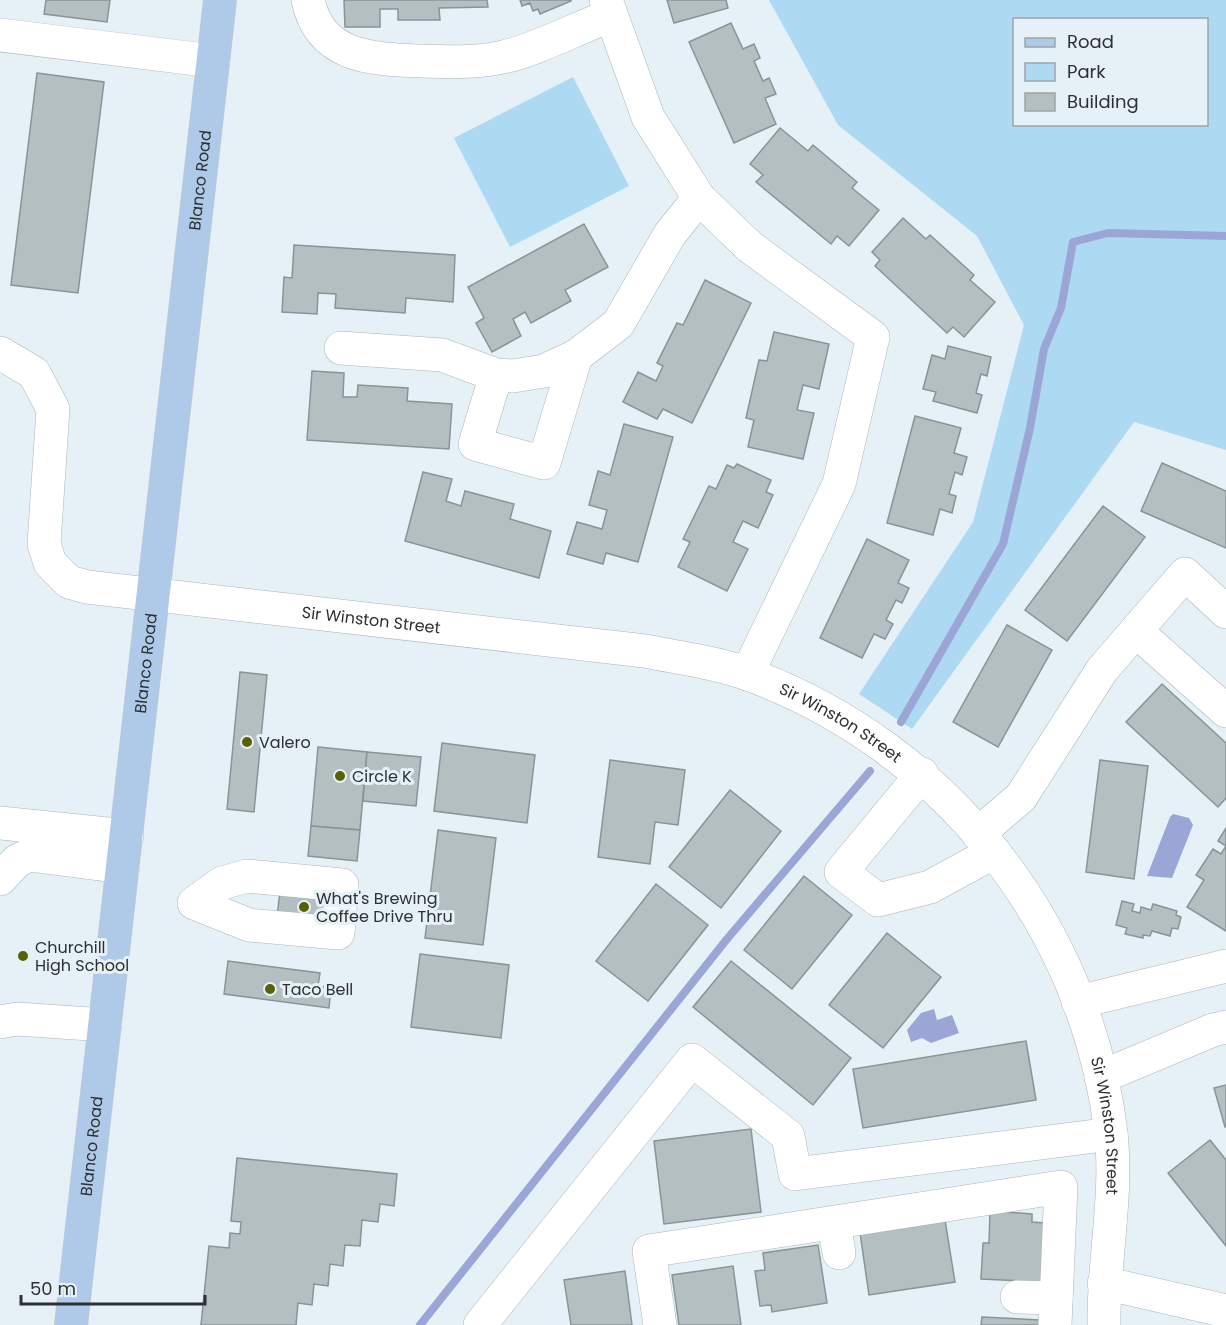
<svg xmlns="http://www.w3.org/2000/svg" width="1226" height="1325" font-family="Poppins,sans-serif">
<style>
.green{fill:#addaf2;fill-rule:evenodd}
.water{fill:#9ba5d6}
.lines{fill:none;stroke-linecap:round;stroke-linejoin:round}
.stream{stroke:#9ba5d6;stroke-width:8}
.building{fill:#b3bfc1;stroke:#889496;stroke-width:1.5}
.minor-casing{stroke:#abb5bb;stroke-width:34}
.major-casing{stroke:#cccdce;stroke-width:34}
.minor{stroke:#fff;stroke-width:33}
.major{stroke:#afc9e9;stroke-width:33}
.poi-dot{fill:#566203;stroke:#e6f1f7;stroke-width:2}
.labels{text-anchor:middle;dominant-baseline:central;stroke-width:6;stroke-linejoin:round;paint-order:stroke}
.street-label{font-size:16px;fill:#2c3032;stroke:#e6f1f7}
.poi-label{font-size:16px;fill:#2c3032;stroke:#e6f1f7;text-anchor:start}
</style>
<rect width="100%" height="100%" fill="#e6f1f7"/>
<g class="green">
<path d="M 769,0 L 1226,0 L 1226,450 L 1134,422 L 912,729 L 859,694 L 973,522 L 1024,325 L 977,236 L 838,125 ZM 1014,20 L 1206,20 L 1206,124 L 1014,124 Z"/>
<path d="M 573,77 L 629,186 L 510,247 L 454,138 Z"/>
</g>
<g class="water">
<path d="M 1173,814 L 1189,818 L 1193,825 L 1172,878 L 1147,876 L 1170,817 Z"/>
<path d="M 934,1009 L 937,1020 L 952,1015 L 959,1033 L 931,1043 L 922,1038 L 911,1042 L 907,1030 L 921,1013 Z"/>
</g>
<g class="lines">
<g class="stream">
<path d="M 901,722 L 1003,544 L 1030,428 L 1044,349 L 1061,308 L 1073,242 L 1108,233 L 1226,236"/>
<path d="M 420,1325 L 727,939 L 870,771"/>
</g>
</g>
<g class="building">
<path d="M 46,0 L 110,0 L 107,22 L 44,14 Z"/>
<path d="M 344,0 L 487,0 L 488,7 L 439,8 L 440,20 L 398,20 L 398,9 L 380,9 L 380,27 L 345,27 Z"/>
<path d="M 520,0 L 571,0 L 571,1 L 540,14 L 538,9 L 533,11 L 530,3 L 522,6 Z"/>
<path d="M 667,0 L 726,0 L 728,8 L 674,23 Z"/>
<path d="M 731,23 L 743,49 L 754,44 L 760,58 L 754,61 L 763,81 L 769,78 L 776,94 L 765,98 L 776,124 L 734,143 L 689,42 Z"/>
<path d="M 37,73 L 104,82 L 78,293 L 11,285 Z"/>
<path d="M 780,128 L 808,151 L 813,145 L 857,182 L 852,188 L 879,210 L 849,246 L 837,236 L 831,244 L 756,182 L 763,175 L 750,164 Z"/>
<path d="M 903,218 L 926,239 L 930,235 L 974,275 L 970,280 L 995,302 L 964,337 L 953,327 L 947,333 L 875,266 L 880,260 L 872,252 Z"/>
<path d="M 584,224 L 608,267 L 565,290 L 571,301 L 531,323 L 525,312 L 513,319 L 521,336 L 492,352 L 476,323 L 484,318 L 468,287 Z"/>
<path d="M 294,245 L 455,255 L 453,302 L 406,298 L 405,313 L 335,308 L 336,294 L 318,293 L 317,314 L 282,312 L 284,277 L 292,278 Z"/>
<path d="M 705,280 L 751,303 L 692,423 L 663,409 L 657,419 L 623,402 L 638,372 L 656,381 L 663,366 L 657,363 L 677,323 L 683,325 Z"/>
<path d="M 774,332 L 829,344 L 819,389 L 803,385 L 797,410 L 814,413 L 803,459 L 748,447 L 754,420 L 746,418 L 759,360 L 767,361 Z"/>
<path d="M 948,346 L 991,357 L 987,376 L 981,374 L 976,393 L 982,395 L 977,413 L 933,401 L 936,392 L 923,389 L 932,355 L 945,359 Z"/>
<path d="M 312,371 L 344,373 L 343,397 L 357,397 L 358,385 L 408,388 L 407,401 L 452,404 L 449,449 L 307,440 Z"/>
<path d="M 915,416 L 961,428 L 954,453 L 967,457 L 962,475 L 955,472 L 949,494 L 956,496 L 952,513 L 940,509 L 933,535 L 887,523 Z"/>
<path d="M 624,424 L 673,437 L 638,562 L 606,553 L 603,564 L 567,554 L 577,522 L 602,529 L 607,510 L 589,505 L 598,471 L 610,475 Z"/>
<path d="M 1162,463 L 1226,491 L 1226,548 L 1141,511 Z"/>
<path d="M 737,464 L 771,480 L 766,492 L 773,495 L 758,528 L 743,521 L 733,542 L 748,549 L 727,591 L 678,567 L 690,542 L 683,539 L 709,486 L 716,489 L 727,465 L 734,468 Z"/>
<path d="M 423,472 L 452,479 L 446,501 L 461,506 L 465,491 L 514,504 L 510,519 L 551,531 L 539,578 L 405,541 Z"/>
<path d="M 1103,506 L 1145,537 L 1067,641 L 1025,610 Z"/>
<path d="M 867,539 L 909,560 L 898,583 L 909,588 L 902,603 L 896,600 L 886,620 L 893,624 L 885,639 L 874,634 L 862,658 L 820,638 Z"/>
<path d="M 1007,625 L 1052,650 L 998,747 L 953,722 Z"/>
<path d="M 240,672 L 267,675 L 254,812 L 227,809 Z"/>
<path d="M 1162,684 L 1226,743 L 1226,798 L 1218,807 L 1126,722 Z"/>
<path d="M 442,743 L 535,755 L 527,823 L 434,811 Z"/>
<path d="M 318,747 L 367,752 L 360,830 L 311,826 Z"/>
<path d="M 367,752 L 421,757 L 416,806 L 363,801 Z"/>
<path d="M 610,760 L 685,770 L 678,825 L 655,822 L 650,864 L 598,857 Z"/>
<path d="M 1100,760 L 1148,766 L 1134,879 L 1086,872 Z"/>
<path d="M 730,790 L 781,831 L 721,908 L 669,867 Z"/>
<path d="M 311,826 L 360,830 L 357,861 L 308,856 Z"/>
<path d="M 1226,828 L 1226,931 L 1187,907 L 1204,880 L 1196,875 L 1213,849 L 1221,854 L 1226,846 L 1218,841 Z"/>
<path d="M 438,830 L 496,838 L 483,945 L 425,938 Z"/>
<path d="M 804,876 L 852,915 L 792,989 L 744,950 Z"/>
<path d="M 656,884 L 708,925 L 648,1001 L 596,961 Z"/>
<path d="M 280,891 L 332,897 L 329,923 L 277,917 Z"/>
<path d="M 1122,901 L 1134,904 L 1132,911 L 1140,913 L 1141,907 L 1151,910 L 1153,904 L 1177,911 L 1176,915 L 1181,917 L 1178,929 L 1172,928 L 1170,936 L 1152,931 L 1150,936 L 1143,935 L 1143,938 L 1125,934 L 1127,928 L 1116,925 Z"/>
<path d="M 887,933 L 941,977 L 883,1048 L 829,1005 Z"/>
<path d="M 420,954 L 509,965 L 501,1038 L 411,1027 Z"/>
<path d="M 228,961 L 320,973 L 318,986 L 331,988 L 329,1008 L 224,994 Z"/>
<path d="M 731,961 L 851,1058 L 813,1105 L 693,1007 Z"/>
<path d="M 1026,1041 L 1036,1100 L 863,1128 L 853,1069 Z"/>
<path d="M 1226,1085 L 1226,1127 L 1225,1127 L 1214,1088 Z"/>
<path d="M 751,1129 L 761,1212 L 664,1224 L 654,1141 Z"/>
<path d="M 1210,1140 L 1226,1160 L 1226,1246 L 1168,1173 Z"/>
<path d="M 237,1158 L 397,1174 L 394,1206 L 380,1204 L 378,1222 L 362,1220 L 360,1246 L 345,1245 L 343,1266 L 330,1264 L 328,1286 L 314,1284 L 312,1305 L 298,1303 L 296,1325 L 201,1325 L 209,1246 L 229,1248 L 230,1233 L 240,1234 L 241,1222 L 231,1221 Z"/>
<path d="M 990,1211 L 1032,1214 L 1032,1222 L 1045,1223 L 1042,1282 L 981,1279 L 983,1243 L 989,1243 Z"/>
<path d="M 945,1220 L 955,1282 L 869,1295 L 860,1233 Z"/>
<path d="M 818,1245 L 827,1303 L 772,1312 L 771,1305 L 760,1306 L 755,1271 L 765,1270 L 763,1253 Z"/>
<path d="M 733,1266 L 741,1325 L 679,1325 L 672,1275 Z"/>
<path d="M 625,1271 L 632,1325 L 571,1325 L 564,1280 Z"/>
<path d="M 982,1317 L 1040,1320 L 1040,1325 L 981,1325 Z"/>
</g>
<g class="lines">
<defs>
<g id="minor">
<path d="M 308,0 C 320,58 372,59 421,61 C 448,62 476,63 503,57 C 536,50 577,28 610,16"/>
<path d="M 606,0 L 648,117 L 699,198 L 750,247 L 873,337 L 839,484 L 747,674"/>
<path d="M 0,35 L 213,61"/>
<path d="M 341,348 L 442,355 L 496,375 L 513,376 L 544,371 L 576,356 L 618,324 L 670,234 L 699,198"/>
<path id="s1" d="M 0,353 L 34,373 L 53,409 L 44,544 L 50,563 L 69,582 L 87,587 L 645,651 C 679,658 715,662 748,674 C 945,747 1086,923 1111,1133 C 1118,1197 1103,1261 1104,1325"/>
<path d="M 496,375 L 475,444 L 544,463 L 576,356"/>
<path d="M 1136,631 L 1226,711"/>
<path d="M 922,774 L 841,872 L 878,900 L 930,887 L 994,852"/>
<path d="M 0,823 L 127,836"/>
<path d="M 978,834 L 1021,797 L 1102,670 L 1185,574 L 1226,612"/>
<path d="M 247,876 L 342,885 L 338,933 L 249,925 L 194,903 L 222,883 Z"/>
<path d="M 0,879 L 17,861 L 29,855 L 123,867"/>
<path d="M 1078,1002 L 1226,966"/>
<path d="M 0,1022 L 17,1019 L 105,1025"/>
<path d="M 1101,1077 L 1213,1030 L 1226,1027"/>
<path d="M 834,1223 L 839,1253"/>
<path d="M 1104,1283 L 1226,1311"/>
<path d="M 1017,1297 L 1056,1298"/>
<path d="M 480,1325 L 692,1060 L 788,1136 L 795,1174 L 1111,1134"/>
<path d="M 660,1325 L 649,1251 L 1061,1187 L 1055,1325"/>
</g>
<g id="major">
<path id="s2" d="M 71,1325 L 220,0"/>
</g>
</defs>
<use href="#minor" class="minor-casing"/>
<use href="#major" class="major-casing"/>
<use href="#minor" class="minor"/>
<use href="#major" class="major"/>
</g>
<g class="poi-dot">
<circle cx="247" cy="742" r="6"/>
<circle cx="340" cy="776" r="6"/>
<circle cx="304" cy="907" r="6"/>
<circle cx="23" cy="956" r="6"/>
<circle cx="270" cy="989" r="6"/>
</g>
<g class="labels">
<g class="street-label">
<text stroke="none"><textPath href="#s2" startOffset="1152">Blanco Road</textPath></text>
<text stroke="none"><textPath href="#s1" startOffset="567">Sir Winston Street</textPath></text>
<text stroke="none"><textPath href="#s2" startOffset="666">Blanco Road</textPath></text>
<text stroke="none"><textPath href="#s1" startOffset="1053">Sir Winston Street</textPath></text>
<text stroke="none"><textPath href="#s1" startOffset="1556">Sir Winston Street</textPath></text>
<text stroke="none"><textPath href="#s2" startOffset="180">Blanco Road</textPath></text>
</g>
<g class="poi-label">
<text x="259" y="742">Valero</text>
<text x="352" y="776">Circle K</text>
<text x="316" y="898">What's Brewing<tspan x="316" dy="18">Coffee Drive Thru</tspan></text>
<text x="35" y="947">Churchill<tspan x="35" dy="18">High School</tspan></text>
<text x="282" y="989">Taco Bell</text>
</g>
</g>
<rect x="1013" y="18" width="195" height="108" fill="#e6f1f7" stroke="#9ca4a8" stroke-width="1.5"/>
<rect x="1025" y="38" width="30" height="9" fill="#afc9e9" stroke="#9ca4a8" stroke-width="1.5"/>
<text x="1067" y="48" font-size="18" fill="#2c3032">Road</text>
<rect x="1025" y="63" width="30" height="18" fill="#addaf2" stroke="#9ca4a8" stroke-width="1.5"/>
<text x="1067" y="78" font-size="18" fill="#2c3032">Park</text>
<rect x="1025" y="93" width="30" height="18" fill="#b3bfc1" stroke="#9ca4a8" stroke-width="1.5"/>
<text x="1067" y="108" font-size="18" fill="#2c3032">Building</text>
<path d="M21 1295v9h184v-9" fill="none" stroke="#2c3032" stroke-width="3"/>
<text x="30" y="1295" font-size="18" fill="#2c3032" stroke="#e6f1f7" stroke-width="4.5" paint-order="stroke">50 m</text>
</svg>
